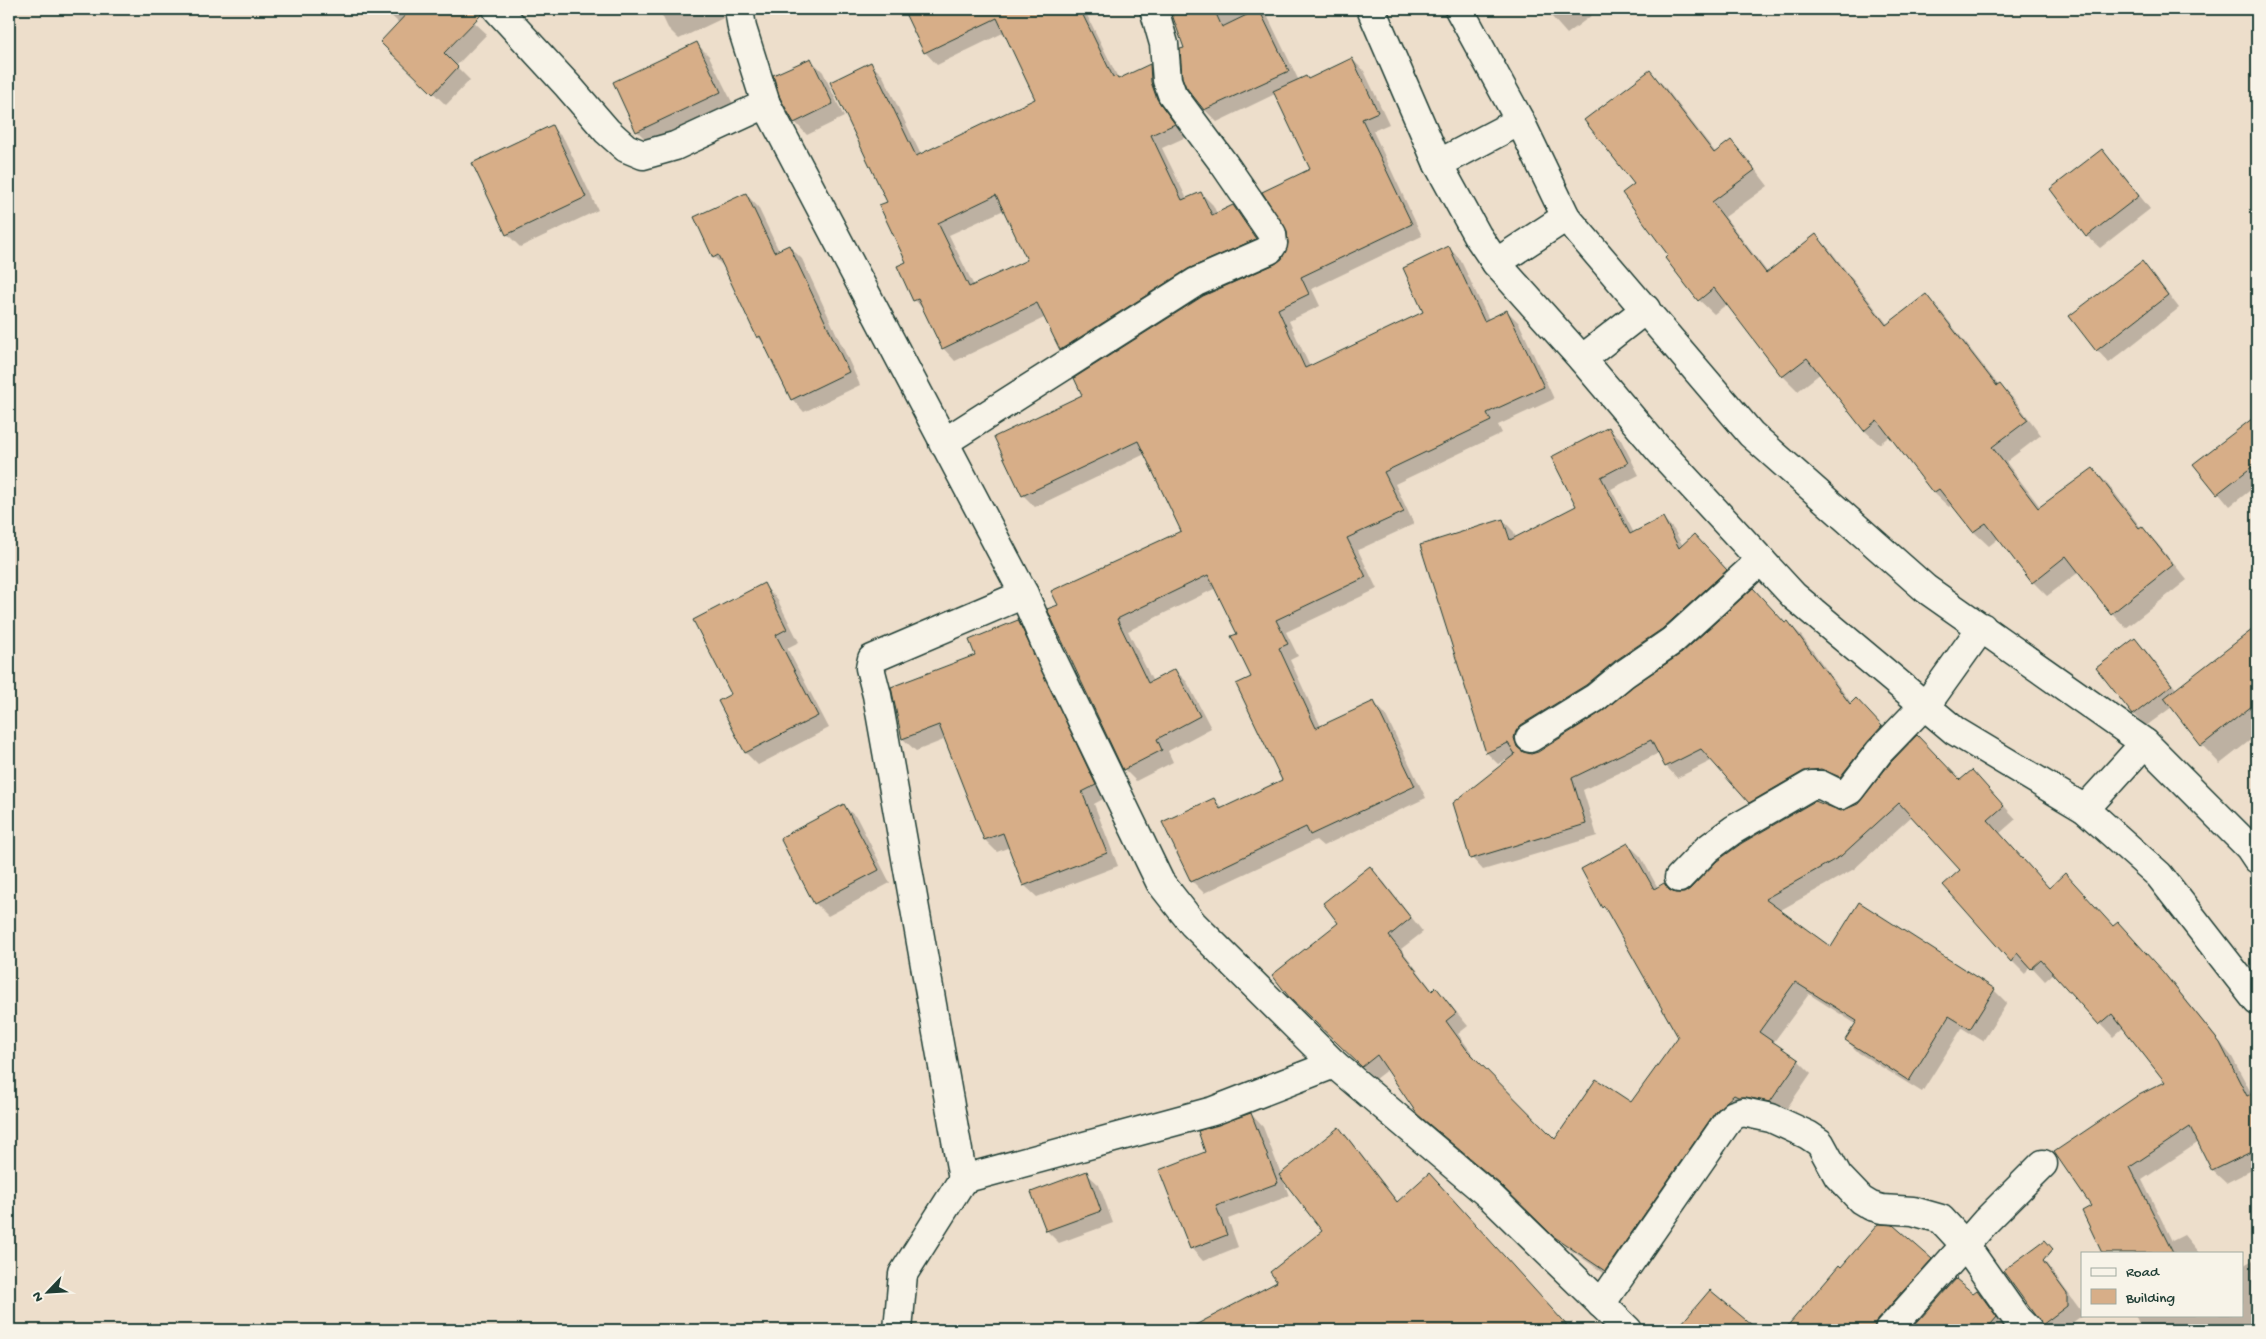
<svg xmlns="http://www.w3.org/2000/svg" width="2266" height="1339" font-family="'Gochi Hand',sans-serif">
<style>
.shadow{fill:#0003;fill-rule:evenodd}
.building{fill:#d7ae88;stroke:#1f3d34;fill-rule:evenodd}
.lines{fill:none;stroke-linecap:round;stroke-linejoin:round}
.street-casing{stroke:#1f3d34;stroke-width:31}
.street{stroke:#f7f3e8;stroke-width:28}
</style>
<rect width="100%" height="100%" fill="#eddecb"/>
<filter id="ink" filterUnits="userSpaceOnUse"><feTurbulence type="fractalNoise" baseFrequency=".02" numOctaves="2"/><feDisplacementMap in="SourceGraphic" scale="10" xChannelSelector="R" yChannelSelector="G"/><feConvolveMatrix kernelMatrix="1 2 1 2 8 2 1 2 1" color-interpolation-filters="sRGB"/></filter>
<g filter="url(#ink)">
<g class="shadow">
<path d="M 384,9 L 460,9 L 487,34 L 456,66 L 470,80 L 446,105 L 394,55 L 399,23 Z"/>
<path d="M 659,9 L 735,9 L 736,12 L 679,39 L 668,28 Z"/>
<path d="M 904,9 L 1084,9 L 1119,80 L 1150,65 L 1162,78 L 1169,113 L 1186,137 L 1162,148 L 1187,199 L 1201,193 L 1213,205 L 1217,214 L 1233,206 L 1245,219 L 1268,251 L 1074,362 L 1061,349 L 1046,317 L 955,361 L 943,348 L 924,310 L 915,300 L 907,262 L 889,202 L 871,64 L 883,76 L 921,155 L 1037,100 L 1005,32 L 937,65 L 925,52 ZM 1004,210 L 1029,261 L 974,286 L 949,235 Z"/>
<path d="M 1172,9 L 1264,9 L 1299,81 L 1309,80 L 1352,59 L 1364,71 L 1389,124 L 1373,131 L 1422,236 L 1312,289 L 1320,306 L 1289,321 L 1310,367 L 1425,312 L 1448,247 L 1460,259 L 1489,320 L 1507,311 L 1519,323 L 1554,399 L 1498,425 L 1502,433 L 1395,484 L 1414,524 L 1358,550 L 1377,589 L 1286,632 L 1298,656 L 1290,660 L 1321,727 L 1374,702 L 1385,714 L 1426,798 L 1323,846 L 1316,840 L 1204,893 L 1192,881 L 1214,799 L 1223,809 L 1284,781 L 1238,634 L 1216,588 L 1128,631 L 1153,682 L 1175,670 L 1187,682 L 1211,728 L 1168,751 L 1173,762 L 1136,781 L 1124,769 L 1049,610 L 1059,606 L 1183,531 L 1145,454 L 1035,507 L 1023,495 L 1084,395 L 1283,259 L 1312,170 L 1275,94 L 1217,122 L 1205,110 Z"/>
<path d="M 1545,9 L 1600,9 L 1567,34 Z"/>
<path d="M 697,44 L 709,56 L 733,104 L 650,144 L 637,131 Z"/>
<path d="M 810,59 L 823,72 L 844,117 L 807,135 L 795,122 Z"/>
<path d="M 1650,72 L 1664,86 L 1716,153 L 1731,141 L 1745,156 L 1768,186 L 1725,217 L 1768,273 L 1816,236 L 1830,250 L 1888,325 L 1926,296 L 1940,310 L 1999,386 L 2000,385 L 2015,400 L 2041,435 L 2006,462 L 2041,508 L 2093,469 L 2108,484 L 2141,528 L 2156,542 L 2187,580 L 2126,628 L 2112,613 L 2079,572 L 2047,596 L 2033,582 L 1999,538 L 1989,546 L 1974,532 L 1953,504 L 1949,507 L 1934,493 L 1890,436 L 1879,444 L 1864,430 L 1821,373 L 1798,391 L 1783,376 L 1727,304 L 1714,314 L 1699,300 L 1670,255 L 1636,184 Z"/>
<path d="M 552,127 L 564,139 L 598,210 L 520,247 L 507,234 Z"/>
<path d="M 2102,151 L 2114,163 L 2150,209 L 2100,248 L 2087,236 Z"/>
<path d="M 746,194 L 758,207 L 779,251 L 789,246 L 802,259 L 860,385 L 804,412 L 792,399 L 766,345 L 758,337 L 725,268 L 714,257 Z"/>
<path d="M 2141,262 L 2154,275 L 2179,308 L 2109,363 L 2097,350 Z"/>
<path d="M 2257,416 L 2257,485 L 2230,506 L 2195,464 Z"/>
<path d="M 1609,429 L 1621,440 L 1639,475 L 1611,489 L 1634,533 L 1663,518 L 1674,530 L 1683,546 L 1706,547 L 1738,582 L 1526,750 L 1527,754 L 1538,753 L 1788,623 L 1800,634 L 1852,704 L 1868,711 L 1893,739 L 1852,788 L 1762,813 L 1713,760 L 1677,778 L 1666,766 L 1659,753 L 1583,790 L 1597,836 L 1483,870 L 1472,858 L 1508,759 L 1498,764 L 1487,753 L 1503,520 L 1514,532 L 1516,538 L 1578,506 Z"/>
<path d="M 763,585 L 776,597 L 799,642 L 787,648 L 829,728 L 758,765 L 746,753 L 733,694 Z"/>
<path d="M 1018,622 L 1031,634 L 1107,797 L 1094,804 L 1118,866 L 1037,897 L 1024,885 L 1010,847 L 997,852 L 985,840 L 946,739 L 916,751 L 903,739 L 893,688 L 977,656 Z"/>
<path d="M 2257,628 L 2257,735 L 2220,764 L 2202,745 L 2172,707 L 2146,726 L 2134,714 L 2135,639 L 2147,652 L 2177,690 Z"/>
<path d="M 1961,782 L 1985,785 L 2016,819 L 2000,833 L 2050,889 L 2114,927 L 2118,923 L 2131,936 L 2175,986 L 2232,1057 L 2257,1104 L 2257,1180 L 2252,1170 L 2226,1183 L 2213,1171 L 2199,1142 L 2142,1180 L 2172,1241 L 2184,1235 L 2199,1253 L 2104,1253 L 2093,1207 L 2167,1082 L 2124,1027 L 2113,1037 L 2054,973 L 2045,981 L 2030,965 L 2025,974 L 2012,961 L 1945,886 L 1962,871 L 1912,816 L 1854,869 L 1779,911 L 1831,949 L 1994,990 L 2007,1003 L 1983,1041 L 1962,1028 L 1922,1092 L 1859,1053 L 1846,1040 L 1856,1024 L 1809,994 L 1773,1043 L 1798,1060 L 1811,1073 L 1783,1114 L 1752,1110 L 1618,1283 L 1568,1248 L 1515,1197 L 1432,1127 L 1419,1114 L 1388,1069 L 1375,1079 L 1304,1010 L 1340,923 L 1370,868 L 1383,881 L 1423,932 L 1401,949 L 1433,991 L 1436,989 L 1448,1002 L 1468,1026 L 1458,1034 L 1480,1064 L 1555,1141 L 1631,1104 L 1679,1037 L 1610,914 L 1603,907 L 1628,844 L 1641,857 L 1658,888 L 1664,885 L 1673,893 L 1684,894 L 1841,812 Z"/>
<path d="M 844,806 L 857,818 L 890,883 L 828,916 L 815,903 Z"/>
<path d="M 1251,1114 L 1263,1127 L 1281,1174 L 1339,1128 L 1350,1140 L 1398,1202 L 1567,1326 L 1572,1322 L 1580,1330 L 1189,1330 L 1279,1283 L 1324,1231 L 1283,1179 L 1289,1196 L 1228,1219 L 1238,1247 L 1203,1261 L 1191,1248 L 1207,1153 Z"/>
<path d="M 1086,1173 L 1099,1185 L 1113,1223 L 1059,1243 L 1047,1231 Z"/>
<path d="M 2033,1250 L 2046,1263 L 2084,1315 L 2064,1330 L 2050,1330 L 2043,1324 Z"/>
<path d="M 2257,1258 L 2257,1330 L 2142,1330 L 2135,1315 L 2242,1315 L 2242,1266 Z"/>
<path d="M 1931,1260 L 1943,1272 L 1891,1330 L 1786,1330 L 1839,1267 Z"/>
<path d="M 1956,1281 L 1973,1295 L 1977,1292 L 1989,1304 L 2008,1330 L 1911,1330 Z"/>
<path d="M 1710,1292 L 1756,1330 L 1677,1330 Z"/>
</g>
<g class="building">
<path d="M 411,9 L 482,9 L 482,14 L 444,53 L 458,67 L 433,94 L 380,42 Z"/>
<path d="M 903,9 L 1080,9 L 1113,77 L 1116,76 L 1118,79 L 1150,64 L 1151,82 L 1157,99 L 1175,124 L 1151,135 L 1182,200 L 1201,192 L 1212,215 L 1233,205 L 1256,239 L 1188,269 L 1060,350 L 1037,303 L 942,349 L 918,299 L 913,301 L 897,266 L 906,262 L 879,205 L 887,202 L 830,82 L 871,62 L 916,156 L 1035,99 L 997,18 L 924,53 ZM 996,195 L 1027,260 L 969,287 L 938,223 Z"/>
<path d="M 1170,9 L 1214,9 L 1222,27 L 1259,9 L 1289,71 L 1204,110 L 1186,87 L 1182,77 L 1180,49 L 1184,48 Z"/>
<path d="M 697,42 L 721,92 L 636,132 L 613,82 Z"/>
<path d="M 811,58 L 833,104 L 794,123 L 780,98 L 773,75 Z"/>
<path d="M 1352,58 L 1378,112 L 1362,119 L 1412,224 L 1301,277 L 1309,294 L 1278,309 L 1305,368 L 1423,312 L 1403,268 L 1449,246 L 1484,321 L 1507,310 L 1544,387 L 1487,413 L 1491,421 L 1384,472 L 1404,512 L 1347,538 L 1366,577 L 1276,620 L 1288,644 L 1279,648 L 1316,728 L 1374,701 L 1415,786 L 1310,835 L 1306,827 L 1191,882 L 1162,822 L 1214,798 L 1220,809 L 1282,780 L 1236,684 L 1251,677 L 1231,636 L 1237,634 L 1208,575 L 1117,619 L 1148,683 L 1175,669 L 1200,716 L 1157,739 L 1162,750 L 1123,770 L 1047,609 L 1058,605 L 1051,591 L 1181,531 L 1138,441 L 1022,496 L 994,437 L 1082,395 L 1074,378 L 1203,296 L 1275,264 L 1282,259 L 1288,243 L 1287,232 L 1262,192 L 1310,169 L 1273,91 L 1306,76 L 1308,79 Z"/>
<path d="M 1650,70 L 1714,153 L 1731,140 L 1755,170 L 1712,202 L 1766,273 L 1816,234 L 1886,325 L 1926,294 L 1997,386 L 2000,384 L 2028,420 L 1992,447 L 2038,508 L 2093,468 L 2139,528 L 2142,526 L 2173,565 L 2111,614 L 2066,556 L 2032,583 L 1986,523 L 1973,532 L 1939,489 L 1933,493 L 1877,420 L 1864,431 L 1807,358 L 1782,377 L 1714,288 L 1698,301 L 1665,258 L 1668,255 L 1622,193 L 1634,184 L 1584,120 Z"/>
<path d="M 552,125 L 586,197 L 506,235 L 472,163 Z"/>
<path d="M 2102,149 L 2139,196 L 2086,237 L 2050,189 Z"/>
<path d="M 746,193 L 774,252 L 789,245 L 849,372 L 791,400 L 760,336 L 757,338 L 718,255 L 713,258 L 694,217 Z"/>
<path d="M 2142,261 L 2168,295 L 2096,351 L 2069,316 Z"/>
<path d="M 2257,415 L 2257,463 L 2217,494 L 2193,464 Z"/>
<path d="M 1609,427 L 1628,463 L 1601,477 L 1630,534 L 1663,517 L 1679,548 L 1694,534 L 1727,570 L 1662,629 L 1615,661 L 1586,685 L 1521,725 L 1516,731 L 1514,738 L 1517,747 L 1523,752 L 1531,754 L 1538,752 L 1603,711 L 1633,686 L 1682,653 L 1753,588 L 1785,623 L 1788,621 L 1850,704 L 1856,698 L 1882,726 L 1867,743 L 1840,777 L 1821,769 L 1804,771 L 1749,803 L 1701,749 L 1665,767 L 1651,740 L 1572,778 L 1586,824 L 1470,859 L 1453,803 L 1515,754 L 1508,743 L 1486,753 L 1420,545 L 1503,519 L 1510,540 L 1576,506 L 1551,457 Z"/>
<path d="M 764,583 L 787,629 L 776,635 L 818,716 L 745,753 L 718,701 L 731,694 L 693,620 Z"/>
<path d="M 1018,620 L 1096,785 L 1082,792 L 1107,853 L 1023,886 L 1003,833 L 984,840 L 939,725 L 902,739 L 891,687 L 975,655 L 969,640 Z"/>
<path d="M 2257,626 L 2257,702 L 2201,746 L 2164,698 Z"/>
<path d="M 2135,638 L 2172,685 L 2133,715 L 2096,668 Z"/>
<path d="M 1917,735 L 1960,780 L 1972,770 L 2004,806 L 1988,820 L 2049,888 L 2065,873 L 2113,926 L 2118,922 L 2163,972 L 2220,1043 L 2247,1096 L 2257,1091 L 2257,1149 L 2212,1171 L 2190,1127 L 2130,1167 L 2173,1253 L 2102,1253 L 2082,1211 L 2091,1206 L 2054,1152 L 2137,1096 L 2165,1082 L 2112,1014 L 2099,1025 L 2041,960 L 2031,969 L 2017,953 L 2011,962 L 1943,885 L 1960,870 L 1899,803 L 1841,856 L 1765,899 L 1831,947 L 1859,902 L 1995,989 L 1970,1029 L 1949,1016 L 1909,1081 L 1845,1040 L 1857,1021 L 1795,982 L 1759,1032 L 1799,1060 L 1770,1102 L 1746,1097 L 1738,1097 L 1734,1095 L 1716,1111 L 1605,1271 L 1553,1236 L 1500,1184 L 1417,1114 L 1377,1055 L 1362,1067 L 1289,997 L 1272,975 L 1338,923 L 1323,903 L 1370,866 L 1411,918 L 1389,936 L 1432,991 L 1436,987 L 1456,1013 L 1446,1021 L 1467,1050 L 1555,1139 L 1596,1079 L 1631,1102 L 1678,1037 L 1604,906 L 1602,908 L 1581,869 L 1628,843 L 1654,889 L 1664,883 L 1669,890 L 1675,893 L 1684,893 L 1690,889 L 1717,861 L 1742,843 L 1815,801 L 1841,811 L 1858,804 L 1891,762 Z"/>
<path d="M 844,804 L 879,870 L 814,904 L 780,838 Z"/>
<path d="M 1251,1113 L 1278,1183 L 1216,1206 L 1227,1235 L 1190,1249 L 1159,1170 L 1205,1152 L 1198,1131 Z"/>
<path d="M 1339,1127 L 1397,1202 L 1429,1173 L 1571,1330 L 1186,1330 L 1277,1282 L 1270,1272 L 1322,1231 L 1279,1175 Z"/>
<path d="M 1087,1171 L 1101,1211 L 1046,1231 L 1031,1192 Z"/>
<path d="M 1878,1224 L 1893,1225 L 1932,1259 L 1877,1320 L 1874,1330 L 1784,1330 L 1839,1265 L 1841,1267 Z"/>
<path d="M 2045,1240 L 2053,1249 L 2043,1261 L 2067,1294 L 2067,1306 L 2042,1325 L 2003,1271 Z"/>
<path d="M 1956,1279 L 1973,1293 L 1977,1290 L 1997,1317 L 1986,1330 L 1910,1330 Z"/>
<path d="M 1710,1290 L 1758,1330 L 1676,1330 Z"/>
</g>
<g class="lines">
<defs>
<g id="street">
<path d="M 497,9 L 568,86 L 607,131 L 626,148 L 643,155 L 675,146 L 766,104"/>
<path d="M 739,9 L 742,28 L 766,104 L 1024,594 L 1049,652 L 1160,882 L 1193,924 L 1334,1064 L 1490,1196 L 1628,1330"/>
<path d="M 1371,9 L 1438,164 L 1477,235 L 1496,263 L 1582,359 L 1659,450 L 1794,596 L 1955,731 L 2085,809 L 2159,875 L 2257,1001"/>
<path d="M 1459,9 L 1520,121 L 1566,217 L 1751,434 L 1926,589 L 2145,743 L 2249,847 L 2257,859"/>
<path d="M 1438,164 L 1520,121"/>
<path d="M 1496,263 L 1566,217"/>
<path d="M 1582,359 L 1646,309"/>
<path d="M 943,443 L 1196,282 L 1269,250 L 1273,244 L 1272,234 L 1224,164 L 1172,94 L 1167,80 L 1164,44 L 1154,9"/>
<path d="M 1530,738 L 1595,698 L 1624,674 L 1672,641 L 1761,560"/>
<path d="M 2085,809 L 2145,743"/>
<path d="M 1679,878 L 1707,849 L 1733,830 L 1811,785 L 1821,785 L 1841,795 L 1850,790 L 1879,752 L 1932,697 L 1982,627"/>
<path d="M 963,1179 L 1213,1111 L 1334,1064"/>
<path d="M 1601,1304 L 1727,1122 L 1734,1115 L 1743,1112 L 1771,1118 L 1808,1135 L 1820,1143 L 1838,1176 L 1861,1200 L 1871,1206 L 1882,1209 L 1913,1211 L 1941,1219 L 1965,1245 L 1889,1330"/>
<path d="M 898,1330 L 903,1274 L 963,1179 L 877,695 L 870,668 L 872,659 L 1024,594"/>
<path d="M 2028,1330 L 2017,1319 L 1965,1245 L 1986,1221 L 2043,1164"/>
</g>
</defs>
<use href="#street" class="street-casing"/>
<use href="#street" class="street"/>
</g>
</g>
<rect width="2266" height="1339" fill="none" stroke="#f7f3e8" stroke-width="30"/>
<rect x="15" y="15" width="2236" height="1309" fill="none" stroke="#1f3d34" stroke-width="2" filter="url(#ink)"/>
<rect x="2081" y="1252" width="162" height="65" fill="#f7f3e8" stroke="#a1aaa0"/>
<rect x="2091" y="1268" width="25" height="8" fill="#f7f3e8" stroke="#a1aaa0"/>
<text x="2126" y="1276" font-size="15" fill="#1f3d34">Road</text>
<rect x="2091" y="1289" width="25" height="15" fill="#d7ae88" stroke="#a1aaa0"/>
<text x="2126" y="1302" font-size="15" fill="#1f3d34">Building</text>
<g transform="translate(48 1292) rotate(245)" stroke="#f7f3e8" stroke-width="4" paint-order="stroke">
<path d="M0-4L9 19L0 12L-9 19Z" fill="#1f3d34"/>
<text y="-8" font-size="14" font-weight="bold" text-anchor="middle" fill="#1f3d34">N</text>
</g>
</svg>
